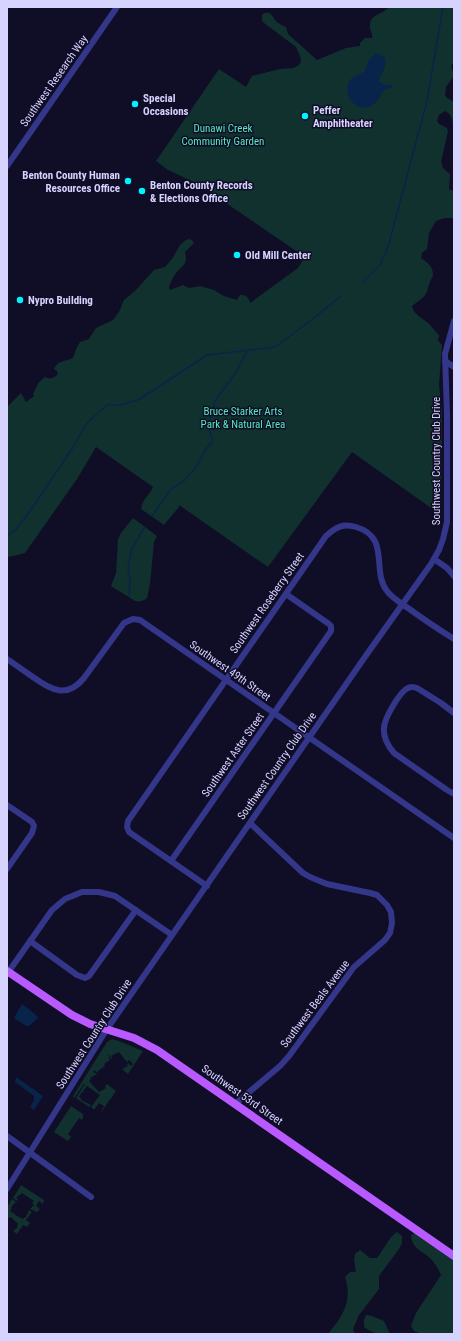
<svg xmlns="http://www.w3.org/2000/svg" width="461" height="1341" font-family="'Roboto Condensed',sans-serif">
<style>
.green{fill:#10312e}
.water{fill:#08244b}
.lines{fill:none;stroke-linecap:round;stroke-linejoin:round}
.stream{stroke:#08244b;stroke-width:1.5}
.minor{stroke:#34368a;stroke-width:6}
.major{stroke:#b85aff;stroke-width:8}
.poi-dot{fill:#00f3fe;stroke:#100d27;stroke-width:1.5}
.labels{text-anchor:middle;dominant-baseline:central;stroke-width:3;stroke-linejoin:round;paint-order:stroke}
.street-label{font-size:11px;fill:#d6d3ff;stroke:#100d27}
.poi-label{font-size:11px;font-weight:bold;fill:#d6d3ff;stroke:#100d27;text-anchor:start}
.park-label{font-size:11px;fill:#55e9bc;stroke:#100d27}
</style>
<rect width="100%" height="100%" fill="#100d27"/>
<g class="green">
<path d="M 389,7 L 454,7 L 454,61 L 451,66 L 454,76 L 446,87 L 445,95 L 446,97 L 454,102 L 454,128 C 452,121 453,115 445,111 L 439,115 L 437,121 L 439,124 L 447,128 L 448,131 L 441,162 L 443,168 L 450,174 L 449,189 L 454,191 L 454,219 L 453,218 L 445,218 L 436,221 L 429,233 L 427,249 L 422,253 L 421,258 C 429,264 433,266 433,276 C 429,282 429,286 427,292 C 424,298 417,302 412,306 C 414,316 424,318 430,325 C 433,328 436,332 439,335 L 439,338 L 437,339 L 442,345 L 439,385 L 442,410 L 441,512 L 434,510 L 352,452 L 268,567 L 179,505 L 179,507 L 164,525 L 141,509 C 142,499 150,495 153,487 L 96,447 L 77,479 L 25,553 L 9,557 L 7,555 L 7,407 L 21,393 L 26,402 L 34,396 L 33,394 L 39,382 L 45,377 C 51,380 54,378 58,374 L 57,371 L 54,369 C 58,360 64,362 73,358 L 76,349 L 80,342 L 89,339 L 96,328 L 113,320 L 119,312 L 124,300 L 135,291 L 154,270 L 165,267 L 172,259 L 180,245 L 186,240 L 189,239 L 192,240 L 194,243 L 185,252 C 188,264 184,264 177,272 C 173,276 171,282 169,287 L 170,290 L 183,285 L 189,288 L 200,286 L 214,290 L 224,296 L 237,300 L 240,295 C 246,294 249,298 250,303 L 298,268 L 305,257 L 198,184 L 168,170 L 156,161 L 219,69 L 246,87 L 252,76 L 280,69 L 293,68 L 299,65 L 301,62 L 300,56 L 296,47 L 264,23 L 262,21 L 262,15 C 271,8 272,18 277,22 C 280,24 283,26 286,27 L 288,34 L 317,60 L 346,48 L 360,46 L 360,43 L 365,38 L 372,38 C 373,33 369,30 370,25 C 370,14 384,14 389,7 Z"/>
<path d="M 133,518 L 157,536 L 154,542 L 150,584 L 147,598 C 143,601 140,602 135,601 L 111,586 L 116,573 L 118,539 L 121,533 Z"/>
<path d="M 112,1039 L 119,1041 L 143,1051 L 128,1074 L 122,1069 L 128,1066 L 127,1065 L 128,1063 L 131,1066 L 133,1064 L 129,1060 L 127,1062 L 119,1052 L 111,1056 L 112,1058 L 111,1059 L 109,1055 L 108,1055 L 110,1060 L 104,1064 L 105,1066 L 98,1071 L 98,1073 L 94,1070 L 93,1072 L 97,1074 L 90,1078 L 91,1079 L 89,1081 L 99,1092 L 106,1088 L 105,1086 L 107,1084 L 116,1091 L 110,1100 L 108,1100 L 109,1101 L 100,1114 L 104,1106 L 99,1103 L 94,1110 L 91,1107 L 100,1095 L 87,1086 L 83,1091 L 84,1092 L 82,1092 L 79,1097 L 82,1099 L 81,1100 L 91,1105 L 89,1107 L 76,1098 L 85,1084 L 84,1084 L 74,1098 L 73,1096 L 107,1042 Z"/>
<path d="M 71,1106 L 83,1114 L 83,1118 L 82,1120 L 79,1118 L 68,1134 L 71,1137 L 68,1141 L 54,1132 Z"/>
<path d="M 21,1185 L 44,1200 L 43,1204 L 39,1201 L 36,1206 L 40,1209 L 37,1212 L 30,1209 L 34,1205 L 32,1203 L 34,1201 L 22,1193 L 20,1195 L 19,1195 L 16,1198 L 18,1199 L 17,1201 L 13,1198 Z"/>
<path d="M 12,1199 L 16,1202 L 11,1207 L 12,1208 L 10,1211 L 15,1214 L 15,1215 L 23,1219 L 25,1217 L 26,1217 L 29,1210 L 32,1212 L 26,1220 L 30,1223 L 27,1227 L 23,1225 L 17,1234 L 13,1231 L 18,1227 L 17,1226 L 18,1224 L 11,1217 L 10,1218 L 7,1217 L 7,1207 Z"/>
<path d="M 397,1232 L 402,1236 L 402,1243 L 399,1249 L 379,1276 L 379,1289 L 359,1315 L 353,1329 L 355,1334 L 328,1334 C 343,1316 353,1301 345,1277 L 350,1272 L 356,1272 L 354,1260 L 355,1254 L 360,1250 L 370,1258 L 377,1258 C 384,1250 387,1239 397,1232 Z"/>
<path d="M 417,1232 L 454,1259 L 454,1334 L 422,1334 L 414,1331 L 411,1326 L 416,1313 L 441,1275 C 438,1268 435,1263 430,1258 C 421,1250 412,1249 411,1235 Z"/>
<path d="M 366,1315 L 372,1316 L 384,1321 L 390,1334 C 379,1334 373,1334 364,1327 L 364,1320 Z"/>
</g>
<g class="water">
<path d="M 376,53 L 385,58 C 385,61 386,65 384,69 C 383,74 379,75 379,81 L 384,85 L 392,85 L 392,88 L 385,89 C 379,95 379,102 371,106 C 355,114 340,92 351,79 C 355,75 361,74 365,71 L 368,61 Z"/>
<path d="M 22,1004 L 35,1014 L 38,1018 L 29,1026 L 26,1026 L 14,1018 Z"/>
<path d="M 16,1077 L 43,1096 L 34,1110 L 30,1107 L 34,1100 L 34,1096 L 15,1082 Z"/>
</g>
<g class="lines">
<g class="stream">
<path d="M 363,282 L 380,265 L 388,247 L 427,101 L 443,7"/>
<path d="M 152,516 L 171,489 L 185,480 L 196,467 L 206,449 L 212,442 L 212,437 L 208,427 L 215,401 L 236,372 L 247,351"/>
<path d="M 7,535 L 15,531 L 30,511 L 72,449 L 86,424 L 107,405 L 121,405 L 140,399 L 207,355 L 275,347 L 314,318 L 341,296"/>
<path d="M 129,595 L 130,580 L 128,568 L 132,548 L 145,527"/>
</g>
<g class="minor">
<path d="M 7,166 L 117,7"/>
<path d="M 445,361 L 454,367"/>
<path d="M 434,559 L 447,568 L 454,576"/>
<path d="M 7,659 C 16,665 24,671 33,677 C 51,690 67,699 84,678 L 124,623 L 133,619 L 140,620 L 454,838"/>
<path d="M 454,713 L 441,703 L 417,688 C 414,687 411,686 408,688 C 400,691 384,719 384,728 C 383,738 388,746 394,753 L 447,790 L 454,794"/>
<path d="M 7,805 L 32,822 L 34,826 L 32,833 L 7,869"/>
<path d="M 171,861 L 331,631 L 331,626 L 329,624 L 286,594"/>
<path d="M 207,886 L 129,832 L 127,827 L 128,821 L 326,536 C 336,527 343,523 356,527 C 391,537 371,571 387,591 C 392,598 401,603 408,608 C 423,619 438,629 454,639"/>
<path d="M 30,941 L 77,975 L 85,978 L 89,976 L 136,910"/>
<path d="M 7,974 L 52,910 L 65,899 L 82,892 L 99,892 L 115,896 L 172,935"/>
<path d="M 235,1104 L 280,1066 L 289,1056 L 354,967 L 385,940 L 390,933 L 392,923 L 391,912 L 387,905 L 377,895 L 370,893 L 327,884 L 310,877 L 303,873 L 250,823"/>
<path d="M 7,1136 L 91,1197"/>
<path d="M 7,1189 L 107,1029 L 367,654 L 431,564 L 439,550 L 443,539 L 447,522 L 447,414 L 445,354 L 454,321"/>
</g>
<path class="major" d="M 7,971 L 72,1015 L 90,1024 L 134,1038 L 157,1050 L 454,1256"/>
</g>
<g class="poi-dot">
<circle cx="135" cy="104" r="4"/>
<circle cx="305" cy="116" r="4"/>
<circle cx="128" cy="181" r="4"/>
<circle cx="142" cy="191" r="4"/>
<circle cx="237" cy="255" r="4"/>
<circle cx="20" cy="300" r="4"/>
</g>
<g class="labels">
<g class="street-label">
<text transform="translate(54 81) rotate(-55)">Southwest Research Way</text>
<text transform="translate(436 461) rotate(-90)">Southwest Country Club Drive</text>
<text transform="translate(267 603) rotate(-55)">Southwest Roseberry Street</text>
<text transform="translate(230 671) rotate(35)">Southwest 49th Street</text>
<text transform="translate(233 755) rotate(-55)">Southwest Aster Street</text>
<text transform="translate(277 766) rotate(-55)">Southwest Country Club Drive</text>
<text transform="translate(315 1004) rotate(-53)">Southwest Beals Avenue</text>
<text transform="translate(94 1034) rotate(-57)">Southwest Country Club Drive</text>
<text transform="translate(242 1095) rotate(35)">Southwest 53rd Street</text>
</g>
<g class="poi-label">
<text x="143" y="98">Special<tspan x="143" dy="13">Occasions</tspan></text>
<text x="313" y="110">Peffer<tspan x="313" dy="13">Amphitheater</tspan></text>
<text x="120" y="175" text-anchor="end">Benton County Human<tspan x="120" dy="13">Resources Office</tspan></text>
<text x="150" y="185">Benton County Records<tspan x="150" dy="13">&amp; Elections Office</tspan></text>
<text x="245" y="255">Old Mill Center</text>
<text x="28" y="300">Nypro Building</text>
</g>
<g class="park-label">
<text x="223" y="128">Dunawi Creek<tspan x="223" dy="13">Community Garden</tspan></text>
<text x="243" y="411">Bruce Starker Arts<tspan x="243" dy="13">Park &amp; Natural Area</tspan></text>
</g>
</g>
<rect width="461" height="1341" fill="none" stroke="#d6d3ff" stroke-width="16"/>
</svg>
